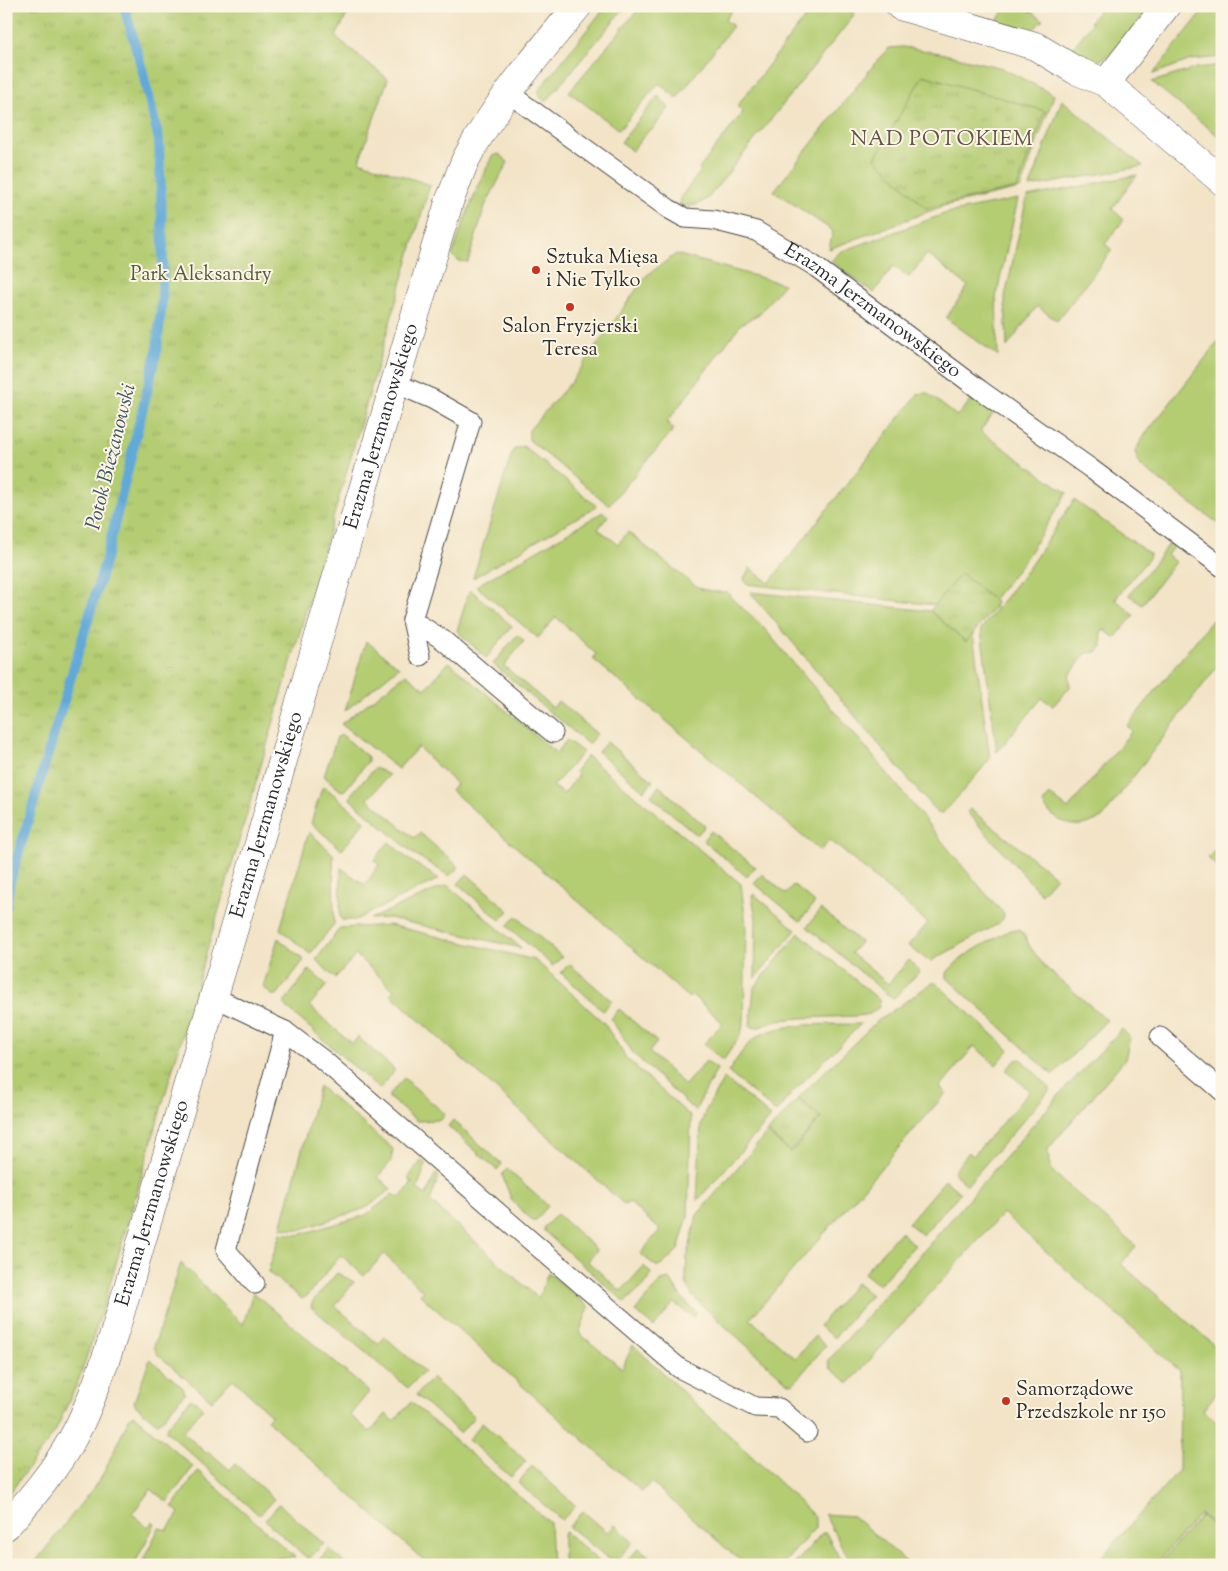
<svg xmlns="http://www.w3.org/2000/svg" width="1228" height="1571" font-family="'Sorts Mill Goudy',serif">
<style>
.grass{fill:#b4cc72;stroke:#707c4e}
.park{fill:url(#park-tufts);stroke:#707c4e}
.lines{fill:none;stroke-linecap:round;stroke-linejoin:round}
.stream{stroke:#61a9d8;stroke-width:10}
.service-casing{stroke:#494743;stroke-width:21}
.minor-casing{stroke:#494743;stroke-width:29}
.service{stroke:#fff;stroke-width:19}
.minor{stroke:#fff;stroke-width:28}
.poi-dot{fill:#c8321e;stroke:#fcf5e5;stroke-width:2}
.labels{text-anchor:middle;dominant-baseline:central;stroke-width:4;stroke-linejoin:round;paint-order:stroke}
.poi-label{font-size:20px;fill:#2b2b2b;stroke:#fcf5e5;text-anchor:start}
.park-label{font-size:20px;fill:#545b40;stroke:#fcf5e5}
.street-label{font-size:20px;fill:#2b2b2b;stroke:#fcf5e5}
.neighbourhood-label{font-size:21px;letter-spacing:1px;fill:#625348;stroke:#fcf5e5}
.water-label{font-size:21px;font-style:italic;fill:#3e5768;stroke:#fcf5e5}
</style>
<defs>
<pattern id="park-tufts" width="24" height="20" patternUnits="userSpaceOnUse" patternTransform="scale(1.25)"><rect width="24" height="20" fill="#b4cc72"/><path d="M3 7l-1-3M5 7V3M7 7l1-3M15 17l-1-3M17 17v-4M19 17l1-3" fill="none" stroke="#9baf63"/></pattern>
</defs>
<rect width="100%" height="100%" fill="#fcf5e5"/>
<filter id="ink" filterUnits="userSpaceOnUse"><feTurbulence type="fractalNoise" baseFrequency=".02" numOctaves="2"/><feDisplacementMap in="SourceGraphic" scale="10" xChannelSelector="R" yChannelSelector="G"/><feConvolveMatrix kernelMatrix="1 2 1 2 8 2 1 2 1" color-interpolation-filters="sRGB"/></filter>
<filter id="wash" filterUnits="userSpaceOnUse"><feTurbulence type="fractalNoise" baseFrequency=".0096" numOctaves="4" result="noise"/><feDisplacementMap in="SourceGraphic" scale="20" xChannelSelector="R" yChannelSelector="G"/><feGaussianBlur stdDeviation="1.12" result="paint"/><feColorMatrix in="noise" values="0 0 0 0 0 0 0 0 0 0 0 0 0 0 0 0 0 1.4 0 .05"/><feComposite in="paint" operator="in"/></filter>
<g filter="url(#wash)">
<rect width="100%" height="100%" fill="#f3e4c8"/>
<g class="grass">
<path d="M 606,6 L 626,6 L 546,102 L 540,97 L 539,90 Z"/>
<path d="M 641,6 L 735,6 L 725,20 L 733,26 L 677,98 L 659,83 L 619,130 L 569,92 Z"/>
<path d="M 814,6 L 855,6 L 853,16 L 844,28 L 709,197 C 699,205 691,208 679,204 L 683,194 L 701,171 L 699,169 L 743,112 L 737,106 Z"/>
<path d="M 1007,6 L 1024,6 L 1043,20 L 1032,31 L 996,22 Z"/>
<path d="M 1102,6 L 1150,6 C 1136,24 1108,71 1081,62 C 1077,61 1072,56 1068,54 L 1092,23 L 1090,22 Z"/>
<path d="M 1207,6 L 1222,6 L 1222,57 L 1191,60 L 1153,74 Z"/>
<path d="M 903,47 L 940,53 L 1002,68 L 1054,95 L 1020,189 L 943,206 L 829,249 L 833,231 L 774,191 L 880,57 L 889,48 Z"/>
<path d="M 1222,65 L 1222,139 L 1152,82 L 1197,68 Z"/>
<path d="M 658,96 L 669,108 L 651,131 L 649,130 L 632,151 L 621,142 Z"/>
<path d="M 1062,100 L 1143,166 L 1030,187 Z"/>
<path d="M 499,154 L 508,162 L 485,206 L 468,262 L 458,261 L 452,255 L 469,208 L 492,156 Z"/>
<path d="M 1137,175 L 1112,209 L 1122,218 L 1123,221 L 1105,244 L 1112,250 L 1057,321 L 1037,306 L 1007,347 L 1005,297 L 1027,197 Z"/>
<path d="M 1018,199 L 996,297 L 998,356 L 946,318 L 968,286 L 927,254 L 909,277 L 893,266 L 874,293 L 831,261 L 840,252 L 947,213 Z"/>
<path d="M 676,254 L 784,284 L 759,314 L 741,324 L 667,422 L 674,429 L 609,505 L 529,440 L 529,430 L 571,382 L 646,276 Z"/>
<path d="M 1222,337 L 1222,526 L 1143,468 L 1138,462 L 1135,451 L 1144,436 Z"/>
<path d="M 927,393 L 957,416 L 974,397 L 995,411 L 980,431 L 1067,493 L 1022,564 L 993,600 L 961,574 L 935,605 L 746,584 L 744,578 L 750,568 L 769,583 L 918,394 Z"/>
<path d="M 523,446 L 597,506 L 473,578 L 513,450 Z"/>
<path d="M 1074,500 L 1150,554 L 1149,558 L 1115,599 L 1134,615 L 1115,638 L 1103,629 L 1101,632 L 1102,646 L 1097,652 L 1086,653 L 1069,676 L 1070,687 L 1053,706 L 1042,698 L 997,752 L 981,629 L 1030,566 Z"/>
<path d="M 603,512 L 608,516 L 598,529 L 618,544 L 628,532 L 690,582 L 701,589 L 717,592 L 727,592 C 736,606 751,613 762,626 C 789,658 816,690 843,721 C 899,784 947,852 1004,914 L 1003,919 L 998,924 L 931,961 L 926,959 L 908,946 L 928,923 L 830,840 L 820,851 L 593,659 L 596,654 L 556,617 L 538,638 L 476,586 Z"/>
<path d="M 1170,543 L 1174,546 L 1167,555 L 1175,562 L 1142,605 L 1129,595 Z"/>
<path d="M 469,591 L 472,591 L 512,626 L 486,658 L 457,631 Z"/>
<path d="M 750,592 L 930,611 L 966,641 L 973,634 L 990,759 L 950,806 L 942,813 L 937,813 Z"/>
<path d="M 1222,608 L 1222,660 L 1102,818 C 1096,820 1089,824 1083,825 C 1069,828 1048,816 1043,803 L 1050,795 L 1068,809 L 1132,731 L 1127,726 Z"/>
<path d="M 517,635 L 524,641 L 504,666 L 553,708 L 558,701 L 597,734 L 588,744 L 493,664 Z"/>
<path d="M 366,641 L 399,667 L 345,711 Z"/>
<path d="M 449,662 L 556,753 L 567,740 L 583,752 L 553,786 L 564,794 L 578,775 L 575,772 L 587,756 L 741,884 L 746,925 L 744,1021 L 741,1034 L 723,1061 L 704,1044 L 723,1023 L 692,995 L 689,998 L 451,790 L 456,784 L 418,747 L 398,769 L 341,724 L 406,674 L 425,689 Z"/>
<path d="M 342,735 L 368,757 L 368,761 L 345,790 L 341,791 L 324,776 L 337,737 Z"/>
<path d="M 607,742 L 653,781 L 644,791 L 598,752 Z"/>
<path d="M 375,768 L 389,775 L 368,799 L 414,838 L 420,833 L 459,867 L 449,876 L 413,853 L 350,799 L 352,793 Z"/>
<path d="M 659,786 L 705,826 L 697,835 L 651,796 Z"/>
<path d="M 325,787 L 365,821 L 342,850 L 311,823 L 322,788 Z"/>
<path d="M 970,809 L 1056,877 L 1041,894 L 967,812 Z"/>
<path d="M 711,831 L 755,867 L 747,877 L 703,840 Z"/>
<path d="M 309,832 L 333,854 L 334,924 L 310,954 L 280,929 Z"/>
<path d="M 389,842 L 408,859 L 439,879 L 355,920 L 342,920 L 340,917 L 341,868 L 365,885 L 379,865 L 374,860 Z"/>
<path d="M 1222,843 L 1222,870 L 1208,858 Z"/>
<path d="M 467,874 L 509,911 L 500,920 L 458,884 Z"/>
<path d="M 762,874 L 786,894 L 794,885 L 815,903 L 800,921 L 754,883 Z"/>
<path d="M 447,885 L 521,948 L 389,918 L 370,919 Z"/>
<path d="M 754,894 L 796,930 L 755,979 L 756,919 L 752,896 Z"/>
<path d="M 821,909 L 860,942 L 851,953 L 888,984 L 909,960 L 920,971 L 893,999 L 807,927 Z"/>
<path d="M 516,916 L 562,957 L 553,966 L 507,926 Z"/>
<path d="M 390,925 L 535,960 L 604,1023 L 626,1058 L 691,1117 L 688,1216 L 678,1250 L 661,1266 L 656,1266 L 640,1254 L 660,1230 L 629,1202 L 625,1205 L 390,994 L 394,990 L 356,955 L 335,978 L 316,960 L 340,928 Z"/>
<path d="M 1010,930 L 1020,930 L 1025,936 L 1030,947 L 1045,967 L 1107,1020 L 1053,1075 L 947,978 L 947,973 C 960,955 991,941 1010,930 Z"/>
<path d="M 799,933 L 877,998 L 880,1001 L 879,1007 L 870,1014 L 856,1016 L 800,1018 L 779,1020 L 756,1028 L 750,1026 L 754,988 Z"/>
<path d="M 278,938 L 304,960 L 277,995 L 272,995 L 263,987 Z"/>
<path d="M 569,964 L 612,1001 L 603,1011 L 561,973 Z"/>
<path d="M 309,970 L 327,985 L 309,1006 L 352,1044 L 358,1037 L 395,1070 L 381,1088 L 378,1088 L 285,1006 L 285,1001 Z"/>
<path d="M 932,983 L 936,983 L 1009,1050 L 996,1065 L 974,1046 L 940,1087 L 946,1093 L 750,1319 L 795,1358 L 815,1336 L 826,1345 L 793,1384 L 787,1382 L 693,1297 L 686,1282 L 686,1270 L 687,1258 L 697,1215 L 767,1133 L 791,1153 L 821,1118 L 799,1098 L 803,1093 L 875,1023 Z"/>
<path d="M 619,1009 L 657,1042 L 649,1052 L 685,1085 L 706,1061 L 717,1069 L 695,1111 L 633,1053 L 611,1019 Z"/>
<path d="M 861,1024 L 791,1094 L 776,1112 L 728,1072 C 736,1061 744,1047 754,1039 C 777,1021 833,1025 861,1024 Z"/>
<path d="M 1122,1029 L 1130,1038 L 1125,1059 L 1048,1149 L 1049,1163 L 1054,1173 L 1136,1246 L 1121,1264 L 1222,1352 L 1222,1386 L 1203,1410 L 1222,1426 L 1222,1531 L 1200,1514 L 1155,1565 L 1095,1565 L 1179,1470 L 1180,1371 L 1003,1213 L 849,1383 L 831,1369 L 828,1361 L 1061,1093 Z"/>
<path d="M 1021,1059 L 1049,1087 L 1049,1091 L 967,1185 L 953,1172 L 969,1152 L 973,1156 L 1030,1091 L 1006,1070 L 1016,1060 Z"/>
<path d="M 404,1078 L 445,1114 L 441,1120 L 417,1121 L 389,1098 L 389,1095 Z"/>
<path d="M 724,1078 L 771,1117 L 697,1201 L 701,1124 L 705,1112 Z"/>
<path d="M 319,1086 L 393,1149 L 391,1161 L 378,1177 L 391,1189 L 366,1208 L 299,1230 L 281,1228 Z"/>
<path d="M 453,1120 L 502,1164 L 497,1170 L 448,1126 Z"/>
<path d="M 422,1160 L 426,1164 L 417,1189 L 426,1195 L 436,1173 L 439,1176 L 430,1201 L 538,1298 L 548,1273 L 589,1307 L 579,1333 L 622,1369 L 633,1345 C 693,1403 756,1458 815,1517 L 815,1528 L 782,1565 L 745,1565 L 651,1482 L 642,1492 L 420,1295 L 423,1291 L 384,1254 L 364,1276 L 341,1255 L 307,1296 L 302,1299 L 268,1272 L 280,1233 L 298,1235 L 366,1215 L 393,1194 L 400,1198 L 412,1183 L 408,1178 Z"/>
<path d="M 507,1169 L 548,1206 L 536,1220 L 532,1220 L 512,1201 L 502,1175 Z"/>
<path d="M 945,1180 L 960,1193 L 923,1235 L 908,1223 Z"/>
<path d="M 557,1214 L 597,1250 L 587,1261 L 621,1291 L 644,1266 L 651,1273 L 649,1280 L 625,1302 L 544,1231 L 544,1227 Z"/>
<path d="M 900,1232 L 915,1245 L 879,1285 L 864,1273 Z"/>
<path d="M 181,1263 L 243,1325 L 253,1292 L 369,1392 L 350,1415 L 370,1432 L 386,1414 L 394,1421 L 411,1402 L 550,1523 L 552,1565 L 429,1565 L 267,1420 L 271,1415 L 233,1379 L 212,1401 L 157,1354 L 154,1346 Z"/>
<path d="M 337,1273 L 354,1282 L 335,1306 L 378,1344 L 385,1337 L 424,1371 L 408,1388 L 311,1307 L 313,1301 Z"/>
<path d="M 670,1279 L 681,1297 L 697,1313 L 693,1317 L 674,1303 L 654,1327 L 635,1311 L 661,1281 Z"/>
<path d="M 856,1283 L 871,1295 L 834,1338 L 819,1326 Z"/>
<path d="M 150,1359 L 183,1388 L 185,1393 L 160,1422 L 157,1423 L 136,1406 L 134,1402 Z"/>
<path d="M 432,1378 L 474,1417 L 460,1433 L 416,1395 Z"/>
<path d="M 191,1399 L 194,1400 L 203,1408 L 183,1432 L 206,1453 L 208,1451 L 230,1470 L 235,1464 L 274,1499 L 259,1515 L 166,1431 L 167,1426 Z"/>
<path d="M 134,1415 L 193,1467 L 167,1502 L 151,1489 L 132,1514 L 148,1527 L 153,1521 L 155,1524 L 134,1565 L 33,1565 L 101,1478 L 130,1417 Z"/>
<path d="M 482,1423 L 526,1461 L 511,1477 L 468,1440 Z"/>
<path d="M 532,1466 L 576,1506 L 562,1520 L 518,1483 Z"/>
<path d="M 198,1471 L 295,1557 L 203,1564 L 143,1560 L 159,1528 L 167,1530 L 179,1513 L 172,1507 Z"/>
<path d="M 279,1504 L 324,1544 L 308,1559 L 265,1520 Z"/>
<path d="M 583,1511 L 608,1533 L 615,1525 L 633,1542 L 614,1563 L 569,1527 Z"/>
<path d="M 824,1514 L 853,1516 L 910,1565 L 852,1565 Z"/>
<path d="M 1201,1516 L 1222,1533 L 1222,1565 L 1158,1565 Z"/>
<path d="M 565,1532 L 603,1565 L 563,1565 L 563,1535 Z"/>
<path d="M 822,1533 L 826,1533 L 843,1565 L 794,1565 Z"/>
<path d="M 639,1548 L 659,1565 L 623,1565 Z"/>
<path d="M 329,1549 L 347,1565 L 315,1564 Z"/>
</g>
<g class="park">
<path d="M 6,6 L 351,6 L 336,37 L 388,79 L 359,161 L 430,185 L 103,1308 L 79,1379 L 55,1432 L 6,1498 Z"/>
<path d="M 923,75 L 1045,111 L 1017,188 L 926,208 L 875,158 Z"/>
<path d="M 961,573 L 996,602 L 994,608 L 966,642 L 930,611 Z"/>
<path d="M 798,1099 L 820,1118 L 790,1152 L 768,1132 Z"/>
</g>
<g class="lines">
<path class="stream" d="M 6,907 L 9,885 L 106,559 L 157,350 L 162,300 L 163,247 L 159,140 L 142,69 L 124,6"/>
</g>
</g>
<g filter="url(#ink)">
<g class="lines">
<defs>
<g id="service">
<path id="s1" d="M 507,92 L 669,209 L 685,218 L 713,220 L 756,231 L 813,265 L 980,390 L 1090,468 L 1222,567"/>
<path d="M 395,383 L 432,399 L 471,421 L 412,620 L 420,656"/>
<path d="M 412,620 L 443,640 L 553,733"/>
<path d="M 214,997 L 285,1031 L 322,1059 L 495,1210 L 679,1368 L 755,1407 L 779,1408 L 807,1432"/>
<path d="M 1160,1037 L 1222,1091"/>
<path d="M 255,1284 L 226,1250 L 285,1031"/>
</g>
<g id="minor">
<path d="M 900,6 L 1035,46 L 1075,70 L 1106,83 L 1222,181"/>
<path d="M 1106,83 L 1166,6"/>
<path id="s2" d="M 6,1526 C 34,1496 62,1462 80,1424 C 94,1394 105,1362 115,1331 L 251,871 L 319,636 L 450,199 C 456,186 460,172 466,159 C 496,103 537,55 578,6"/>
</g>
</defs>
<use href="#service" class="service-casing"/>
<use href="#minor" class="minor-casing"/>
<use href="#service" class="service"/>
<use href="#minor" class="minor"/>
</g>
</g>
<g class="poi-dot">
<circle cx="536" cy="270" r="5"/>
<circle cx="570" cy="307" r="5"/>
<circle cx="1006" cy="1401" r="5"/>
</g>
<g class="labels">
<g class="poi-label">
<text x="546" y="258">Sztuka Mięsa<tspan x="546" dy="23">i Nie Tylko</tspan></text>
<text x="570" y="327" text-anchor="middle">Salon Fryzjerski<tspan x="570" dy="23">Teresa</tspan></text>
<text x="1016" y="1390">Samorządowe<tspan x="1016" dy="23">Przedszkole nr 150</tspan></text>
</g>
<g class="park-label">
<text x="201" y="275">Park Aleksandry</text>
</g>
<g class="street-label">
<text stroke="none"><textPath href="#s1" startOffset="432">Erazma Jerzmanowskiego</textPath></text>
<text stroke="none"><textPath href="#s2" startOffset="1169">Erazma Jerzmanowskiego</textPath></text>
<text stroke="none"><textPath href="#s2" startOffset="764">Erazma Jerzmanowskiego</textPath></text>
<text stroke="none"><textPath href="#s2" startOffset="359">Erazma Jerzmanowskiego</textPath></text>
</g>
<g class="neighbourhood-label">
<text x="942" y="140">NAD POTOKIEM</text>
</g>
<g class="water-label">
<text transform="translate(112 457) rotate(-76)">Potok Bieżanowski</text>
</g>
</g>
<rect width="1228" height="1571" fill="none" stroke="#fcf5e5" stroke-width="25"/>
</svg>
